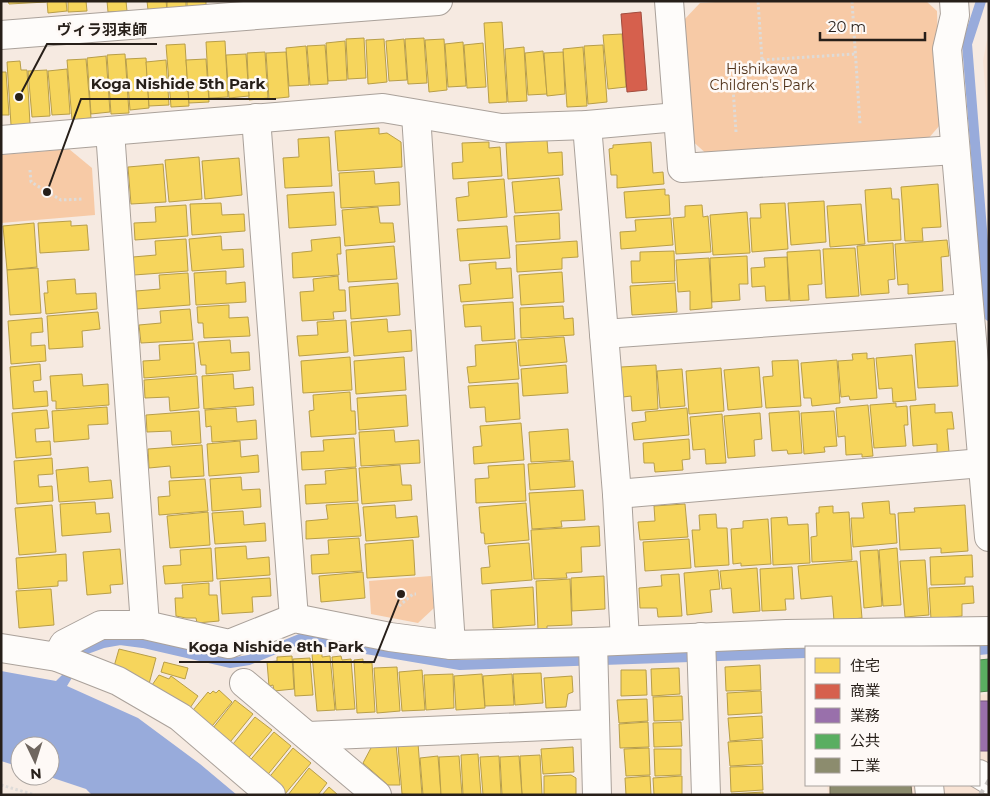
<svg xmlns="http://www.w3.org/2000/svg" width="990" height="796" font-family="Montserrat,'Noto Sans JP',sans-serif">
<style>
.built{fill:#f8e3d4}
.green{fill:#f7caa6}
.water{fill:#98abdb}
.homes{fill:#f6d55c;stroke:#b89e48}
.shops{fill:#d6604d;stroke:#a24c3d}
.offices{fill:#9970ab;stroke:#77587f}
.public{fill:#5aae61;stroke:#4b834b}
.industry{fill:#8c8c6e;stroke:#6e6b54}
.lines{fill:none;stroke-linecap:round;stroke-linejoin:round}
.stream{stroke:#98abdb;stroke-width:10}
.minor-casing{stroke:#aaa19a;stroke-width:30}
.path{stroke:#dedbd8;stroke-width:3;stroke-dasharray:2.5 2.5;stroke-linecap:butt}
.minor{stroke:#fefcfa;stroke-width:28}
.rail{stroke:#c9c5c3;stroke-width:4;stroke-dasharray:6 6;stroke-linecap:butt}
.labels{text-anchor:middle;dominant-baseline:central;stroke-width:5;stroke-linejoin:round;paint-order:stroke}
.park-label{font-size:14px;fill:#503219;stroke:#fef9f6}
.leader{fill:none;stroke:#271f19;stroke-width:2}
.callout-dot{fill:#271f19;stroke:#fef9f6;stroke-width:2}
.callout-label{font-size:15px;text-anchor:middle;font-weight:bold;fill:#271f19;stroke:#fef9f6;stroke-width:5;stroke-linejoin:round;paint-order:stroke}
</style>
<rect width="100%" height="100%" fill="#f6eae1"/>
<g class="built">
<path d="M 988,35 L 989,35 L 989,134 L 983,61 Z"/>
<path d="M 989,694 L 989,795 L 828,795 L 827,785 L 979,785 L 979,695 Z"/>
</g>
<g class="green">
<path d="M 731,1 L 926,1 L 937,11 L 940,125 L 921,147 L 710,157 L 689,138 L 682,22 L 700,3 Z"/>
<path d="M 69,149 L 92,168 L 95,215 L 1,223 L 1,155 Z"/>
<path d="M 431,576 L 434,608 L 418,623 L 371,614 L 369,581 Z"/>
</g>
<path class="water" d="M 1,671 L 56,681 L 65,672 L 73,676 L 67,686 L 138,718 L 200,764 L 237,795 L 92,795 L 86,789 L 47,776 L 50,776 L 50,746 L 20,746 L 20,767 L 1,761 Z"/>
<g class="homes">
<path d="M 8,1 L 46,1 L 46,2 L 9,4 Z"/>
<path d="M 47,1 L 66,1 L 67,11 L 48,13 Z"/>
<path d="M 68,1 L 86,1 L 87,11 L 68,12 Z"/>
<path d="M 107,1 L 126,1 L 127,11 L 108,12 Z"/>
<path d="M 147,1 L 166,1 L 167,9 L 148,10 Z"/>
<rect x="167" y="1" width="19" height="7"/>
<path d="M 187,1 L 206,1 L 206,8 L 187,9 Z"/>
<path d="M 502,22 L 507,102 L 489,103 L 484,23 Z"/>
<path d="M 622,34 L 626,87 L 608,89 L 603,35 Z"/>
<path d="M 364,38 L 366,78 L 348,79 L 346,39 Z"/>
<path d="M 424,38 L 427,83 L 408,84 L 405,39 Z"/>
<path d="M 384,39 L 387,82 L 368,84 L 366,40 Z"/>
<path d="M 404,39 L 407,80 L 389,81 L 386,41 Z"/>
<path d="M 444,39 L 447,90 L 429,92 L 425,40 Z"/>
<path d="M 225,41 L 228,97 L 209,98 L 206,42 Z"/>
<path d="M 345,41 L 347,80 L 328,81 L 326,43 Z"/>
<path d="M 463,42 L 466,86 L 448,87 L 445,44 Z"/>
<path d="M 483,43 L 486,87 L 467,88 L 464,45 Z"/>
<path d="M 185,44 L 189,106 L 171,107 L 166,45 Z"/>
<path d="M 325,45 L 328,84 L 310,85 L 307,46 Z"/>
<path d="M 603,45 L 607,102 L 588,104 L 584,46 Z"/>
<path d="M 306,46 L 309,85 L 289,86 L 286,48 Z"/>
<path d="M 524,47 L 527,101 L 508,102 L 505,49 Z"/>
<path d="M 583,47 L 587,106 L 567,107 L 563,49 Z"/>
<path d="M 543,51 L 547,94 L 528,95 L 525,53 Z"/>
<path d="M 265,52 L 268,98 L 249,100 L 247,53 Z"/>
<path d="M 286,52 L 289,97 L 269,99 L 266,53 Z"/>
<path d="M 563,52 L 565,94 L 547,96 L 544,53 Z"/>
<path d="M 125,54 L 129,113 L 111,114 L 107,55 Z"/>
<path d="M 246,54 L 249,96 L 229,98 L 226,55 Z"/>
<path d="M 106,56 L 110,112 L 91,114 L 87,58 Z"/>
<path d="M 146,58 L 149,108 L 130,110 L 126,59 Z"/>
<path d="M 86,59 L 91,118 L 72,120 L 67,60 Z"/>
<path d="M 206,59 L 209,102 L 189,103 L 186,60 Z"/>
<path d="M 166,60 L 169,105 L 149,106 L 146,62 Z"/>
<path d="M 20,61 L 21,70 L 27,70 L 30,124 L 11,125 L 7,62 Z"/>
<path d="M 67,69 L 70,114 L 52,115 L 48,71 Z"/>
<path d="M 47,70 L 50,116 L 32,117 L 28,71 Z"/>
<path d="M 1,72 L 6,72 L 9,115 L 1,115 Z"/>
<path d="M 379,128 L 379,134 L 387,133 L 401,142 L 402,167 L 338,171 L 335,131 Z"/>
<path d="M 329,137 L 332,186 L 285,188 L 283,158 L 299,157 L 298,139 Z"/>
<path d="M 547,140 L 548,153 L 562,152 L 563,175 L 508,179 L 506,143 Z"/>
<path d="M 489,142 L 489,148 L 500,147 L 502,176 L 453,179 L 452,163 L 463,162 L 462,143 Z"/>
<path d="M 651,142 L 653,173 L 663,172 L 664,184 L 617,188 L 617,175 L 611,175 L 609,149 L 613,148 L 613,145 Z"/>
<path d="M 199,157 L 202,199 L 169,202 L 165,160 Z"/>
<path d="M 239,158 L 242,195 L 205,199 L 202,161 Z"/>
<path d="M 163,164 L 166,202 L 131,204 L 128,167 Z"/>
<path d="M 374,171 L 375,184 L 399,182 L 400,205 L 341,208 L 339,173 Z"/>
<path d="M 559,178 L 562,210 L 515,213 L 512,182 Z"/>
<path d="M 504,179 L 507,217 L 458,221 L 456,198 L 469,196 L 468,182 Z"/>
<path d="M 938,184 L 941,227 L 922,228 L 923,241 L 905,241 L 901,187 Z"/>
<path d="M 891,188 L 892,199 L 899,199 L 901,240 L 868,242 L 865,190 Z"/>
<path d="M 665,189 L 665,195 L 669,195 L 670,215 L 626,218 L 624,192 Z"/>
<path d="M 334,192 L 336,225 L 289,228 L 287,195 Z"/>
<path d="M 824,201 L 826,242 L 791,245 L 788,203 Z"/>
<path d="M 221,203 L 222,215 L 244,214 L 245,231 L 192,235 L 190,204 Z"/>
<path d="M 785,203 L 788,249 L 752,252 L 750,218 L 761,218 L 760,204 Z"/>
<path d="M 861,204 L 865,244 L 830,247 L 827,206 Z"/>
<path d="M 186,205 L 188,236 L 135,240 L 134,223 L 156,222 L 155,207 Z"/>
<path d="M 702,205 L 703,217 L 708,216 L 711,252 L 676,254 L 673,218 L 685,217 L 685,206 Z"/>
<path d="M 378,207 L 380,223 L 393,223 L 395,242 L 345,246 L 342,210 Z"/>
<path d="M 747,212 L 750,253 L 713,255 L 710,215 Z"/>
<path d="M 559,213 L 560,239 L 516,242 L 514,216 Z"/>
<path d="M 671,218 L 673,245 L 621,249 L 620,232 L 636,231 L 635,220 Z"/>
<path d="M 71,221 L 71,226 L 87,225 L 89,250 L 40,253 L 38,223 Z"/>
<path d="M 34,223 L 37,267 L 7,270 L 3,226 Z"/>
<path d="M 507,226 L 510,258 L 460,261 L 457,229 Z"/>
<path d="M 221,236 L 222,250 L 243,249 L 244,267 L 192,271 L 189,239 Z"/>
<path d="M 340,237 L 341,254 L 337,254 L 339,275 L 293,278 L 292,253 L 312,251 L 311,240 Z"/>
<path d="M 186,239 L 188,271 L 134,275 L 133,257 L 156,255 L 155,241 Z"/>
<path d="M 947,240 L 949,256 L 941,257 L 943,291 L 908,294 L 908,284 L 898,285 L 895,244 Z"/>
<path d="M 577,241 L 578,257 L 562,258 L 562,269 L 517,272 L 516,245 Z"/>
<path d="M 893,243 L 895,279 L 888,280 L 889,293 L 861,295 L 857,246 Z"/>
<path d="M 394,246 L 397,279 L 348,282 L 346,250 Z"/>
<path d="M 855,248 L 859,296 L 826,298 L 823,249 Z"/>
<path d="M 820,250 L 822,284 L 808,285 L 809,300 L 790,301 L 787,252 Z"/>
<path d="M 674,251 L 675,281 L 632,283 L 631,261 L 640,261 L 640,252 Z"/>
<path d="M 747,256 L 748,284 L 739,284 L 740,300 L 712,302 L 710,258 Z"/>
<path d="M 787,257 L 789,300 L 766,301 L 765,286 L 752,287 L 751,268 L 765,267 L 764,258 Z"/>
<path d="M 709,258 L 712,308 L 690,310 L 690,291 L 678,292 L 676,260 Z"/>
<path d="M 496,262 L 496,269 L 511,268 L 513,298 L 461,302 L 459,285 L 471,284 L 469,264 Z"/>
<path d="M 38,268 L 41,313 L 10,315 L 7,270 Z"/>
<path d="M 226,271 L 226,284 L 245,282 L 246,302 L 196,305 L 194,273 Z"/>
<path d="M 562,272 L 564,302 L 521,305 L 519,275 Z"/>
<path d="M 188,273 L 190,305 L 137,309 L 136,291 L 160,289 L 159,275 Z"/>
<path d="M 338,276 L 339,290 L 345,290 L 346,311 L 333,312 L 334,319 L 302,321 L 300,292 L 314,291 L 313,279 Z"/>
<path d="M 75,279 L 76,294 L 96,293 L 97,309 L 46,314 L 44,293 L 48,293 L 47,281 Z"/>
<path d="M 398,283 L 400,315 L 351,319 L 349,287 Z"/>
<path d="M 675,283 L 677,312 L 632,315 L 630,286 Z"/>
<path d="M 513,302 L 515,339 L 482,341 L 481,326 L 465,327 L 463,305 Z"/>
<path d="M 229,305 L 229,318 L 248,317 L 250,336 L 204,338 L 203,323 L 198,323 L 197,307 Z"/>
<path d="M 563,306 L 564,319 L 573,318 L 574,335 L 521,338 L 520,308 Z"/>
<path d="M 190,309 L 193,340 L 141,343 L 139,325 L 161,323 L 160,311 Z"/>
<path d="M 98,312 L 100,329 L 82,331 L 83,347 L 49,349 L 47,316 Z"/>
<path d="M 42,318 L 43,332 L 31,333 L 31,346 L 45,345 L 46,361 L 11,364 L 8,321 Z"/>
<path d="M 387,319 L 388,332 L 411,330 L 412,351 L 354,356 L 351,322 Z"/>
<path d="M 346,320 L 348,352 L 299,356 L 297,336 L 318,335 L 317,322 Z"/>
<path d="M 564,337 L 567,362 L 520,366 L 518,340 Z"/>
<path d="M 230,340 L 231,353 L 249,352 L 250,370 L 206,374 L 206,365 L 201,365 L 198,342 Z"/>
<path d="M 955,341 L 958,386 L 918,388 L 915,344 Z"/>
<path d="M 516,342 L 519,379 L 469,383 L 467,367 L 476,366 L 475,345 Z"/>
<path d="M 194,343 L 196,374 L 144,378 L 143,361 L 160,360 L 159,345 Z"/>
<path d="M 867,353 L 867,359 L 874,358 L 877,398 L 850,400 L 849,396 L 841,397 L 838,361 L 853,360 L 852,354 Z"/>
<path d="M 912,355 L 916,400 L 893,402 L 892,388 L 879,389 L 876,358 Z"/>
<path d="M 350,357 L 352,390 L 303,393 L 301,361 Z"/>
<path d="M 404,357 L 406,390 L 356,394 L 354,361 Z"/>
<path d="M 798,360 L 801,406 L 766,408 L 763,377 L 773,376 L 772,361 Z"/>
<path d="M 837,360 L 840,403 L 812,406 L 811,398 L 804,398 L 801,363 Z"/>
<path d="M 40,364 L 41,380 L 33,381 L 34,392 L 47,391 L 48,406 L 13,409 L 10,367 Z"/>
<path d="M 566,365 L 568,393 L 523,396 L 521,369 Z"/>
<path d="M 656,365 L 658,409 L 632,411 L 631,396 L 623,397 L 621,367 Z"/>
<path d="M 759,367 L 762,407 L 728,410 L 724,370 Z"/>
<path d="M 721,368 L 724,411 L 689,414 L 686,371 Z"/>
<path d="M 682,369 L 685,406 L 660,408 L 657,371 Z"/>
<path d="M 82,374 L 83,386 L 108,384 L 109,405 L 56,409 L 56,401 L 52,401 L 50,376 Z"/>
<path d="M 233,374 L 234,389 L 253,387 L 254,405 L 204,409 L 202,376 Z"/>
<path d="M 197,376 L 199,408 L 170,411 L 169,397 L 145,398 L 144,380 Z"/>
<path d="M 518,383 L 520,419 L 486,422 L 485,407 L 470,408 L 468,386 Z"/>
<path d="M 350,392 L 351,411 L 355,411 L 356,434 L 311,437 L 309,411 L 314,410 L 313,395 Z"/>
<path d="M 406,395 L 408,426 L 359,430 L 357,398 Z"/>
<path d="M 896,403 L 896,407 L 907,406 L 908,425 L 904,425 L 906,446 L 874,448 L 870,405 Z"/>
<path d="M 935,404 L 935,413 L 952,412 L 954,429 L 947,429 L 949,452 L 937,453 L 937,444 L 913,446 L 910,406 Z"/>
<path d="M 868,405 L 873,456 L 862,457 L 862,454 L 846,455 L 845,436 L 838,437 L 836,408 Z"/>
<path d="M 107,407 L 108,424 L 88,425 L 89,439 L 54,442 L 52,411 Z"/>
<path d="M 236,408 L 237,422 L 256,420 L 257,439 L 212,442 L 211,426 L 206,427 L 205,410 Z"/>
<path d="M 687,408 L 689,435 L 634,440 L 632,423 L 646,421 L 645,412 Z"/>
<path d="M 47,410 L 49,428 L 35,429 L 36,442 L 50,441 L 51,455 L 16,458 L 12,413 Z"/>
<path d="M 199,411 L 201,443 L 172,445 L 171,431 L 147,432 L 146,415 Z"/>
<path d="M 799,411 L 802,453 L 788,454 L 787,450 L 772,451 L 769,413 Z"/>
<path d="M 834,411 L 837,446 L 824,447 L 825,452 L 804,454 L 801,413 Z"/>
<path d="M 760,413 L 762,439 L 754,440 L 755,456 L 728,458 L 724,416 Z"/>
<path d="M 722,414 L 726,463 L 706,464 L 705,449 L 693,450 L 690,417 Z"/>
<path d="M 521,423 L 524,460 L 474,464 L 473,447 L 482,446 L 480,426 Z"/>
<path d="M 568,429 L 570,460 L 531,462 L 529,432 Z"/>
<path d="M 394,430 L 395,442 L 419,440 L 420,463 L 361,466 L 359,432 Z"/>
<path d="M 354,438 L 356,467 L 302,470 L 301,452 L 324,451 L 323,440 Z"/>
<path d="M 689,439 L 690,459 L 682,460 L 683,470 L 655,472 L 654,463 L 644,463 L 643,443 Z"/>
<path d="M 240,441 L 241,457 L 258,455 L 259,472 L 209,476 L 207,444 Z"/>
<path d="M 202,445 L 204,476 L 171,478 L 170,466 L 149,468 L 148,449 Z"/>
<path d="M 52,458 L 53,474 L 38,475 L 39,487 L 52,486 L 53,501 L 17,504 L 14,461 Z"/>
<path d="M 573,461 L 575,487 L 530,490 L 528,464 Z"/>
<path d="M 524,464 L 526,501 L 476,503 L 475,479 L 489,478 L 488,466 Z"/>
<path d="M 400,465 L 402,485 L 411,485 L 412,500 L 362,504 L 359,468 Z"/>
<path d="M 88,467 L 89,482 L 111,480 L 113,498 L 59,502 L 56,470 Z"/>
<path d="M 356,468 L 358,501 L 306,504 L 305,485 L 326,484 L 325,471 Z"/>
<path d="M 241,477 L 242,490 L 260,489 L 261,507 L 212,511 L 210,479 Z"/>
<path d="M 205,479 L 208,511 L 159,515 L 158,497 L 170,496 L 169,481 Z"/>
<path d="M 583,490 L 585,520 L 561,521 L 562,527 L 532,529 L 529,493 Z"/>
<path d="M 889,501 L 890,514 L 895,514 L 897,543 L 853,547 L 851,518 L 864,518 L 862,503 Z"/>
<path d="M 95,502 L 96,514 L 109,513 L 111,532 L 62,536 L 60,504 Z"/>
<path d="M 358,503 L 361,536 L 306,539 L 306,521 L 328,519 L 326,505 Z"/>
<path d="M 526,503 L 529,540 L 485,544 L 484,533 L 481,533 L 479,507 Z"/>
<path d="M 685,504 L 688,537 L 640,540 L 638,522 L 655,521 L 654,506 Z"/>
<path d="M 52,505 L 56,552 L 19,555 L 15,508 Z"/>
<path d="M 395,505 L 396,518 L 417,516 L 419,537 L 366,541 L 363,507 Z"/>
<path d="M 965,505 L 968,551 L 941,553 L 941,548 L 900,550 L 898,513 L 915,512 L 914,508 Z"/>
<path d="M 833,506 L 833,513 L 849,512 L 852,560 L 812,562 L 811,537 L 817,536 L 816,513 L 819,513 L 819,507 Z"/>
<path d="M 243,511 L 244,525 L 265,523 L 266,541 L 215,544 L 212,513 Z"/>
<path d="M 208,512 L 210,545 L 170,548 L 167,516 Z"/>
<path d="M 716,514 L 717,528 L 727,528 L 729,565 L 695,567 L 692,530 L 700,530 L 699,515 Z"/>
<path d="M 787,517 L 788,525 L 808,524 L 810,563 L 773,565 L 771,518 Z"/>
<path d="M 768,519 L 771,564 L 741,566 L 741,563 L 733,564 L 731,529 L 743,528 L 743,521 Z"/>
<path d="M 599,526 L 600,546 L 581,547 L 582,572 L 566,573 L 567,578 L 534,579 L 531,530 Z"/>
<path d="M 359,538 L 362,571 L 312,574 L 311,555 L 329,554 L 328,540 Z"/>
<path d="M 689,539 L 691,568 L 645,571 L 643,542 Z"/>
<path d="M 413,540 L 415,575 L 367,578 L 365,544 Z"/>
<path d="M 529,543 L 532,580 L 482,584 L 481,568 L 490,567 L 488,546 Z"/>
<path d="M 246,546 L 247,559 L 269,557 L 270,575 L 217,579 L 215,548 Z"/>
<path d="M 211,548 L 213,581 L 165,584 L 163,566 L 181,565 L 180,550 Z"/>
<path d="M 897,548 L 901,605 L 883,606 L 879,550 Z"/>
<path d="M 120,549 L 123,584 L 110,585 L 111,593 L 87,595 L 83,552 Z"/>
<path d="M 878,550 L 882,606 L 864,608 L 860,551 Z"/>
<path d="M 66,554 L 67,581 L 58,581 L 58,586 L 18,589 L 16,558 Z"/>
<path d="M 972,555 L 973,577 L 965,577 L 965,584 L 931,585 L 930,557 Z"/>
<path d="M 925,560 L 929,615 L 905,617 L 900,561 Z"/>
<path d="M 857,561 L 862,618 L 834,621 L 832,596 L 801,599 L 798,566 Z"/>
<path d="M 792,567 L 794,599 L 785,599 L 786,610 L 762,611 L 760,569 Z"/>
<path d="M 757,568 L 760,611 L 733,613 L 731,588 L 722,589 L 720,571 Z"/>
<path d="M 718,570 L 720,589 L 710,590 L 712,612 L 687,615 L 684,573 Z"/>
<path d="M 363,572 L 365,598 L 321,602 L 319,576 Z"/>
<path d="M 679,574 L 682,616 L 658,617 L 657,608 L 640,608 L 639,588 L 662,586 L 661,575 Z"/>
<path d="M 604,576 L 605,609 L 572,611 L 571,578 Z"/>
<path d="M 270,578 L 271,596 L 252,597 L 253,612 L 222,614 L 220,581 Z"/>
<path d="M 570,579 L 572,625 L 547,626 L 547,630 L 538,630 L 536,581 Z"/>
<path d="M 209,583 L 209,595 L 217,595 L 219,621 L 197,623 L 196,618 L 186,618 L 176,616 L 175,598 L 183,598 L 182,585 Z"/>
<path d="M 973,586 L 974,603 L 962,604 L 962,616 L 931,619 L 929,588 Z"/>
<path d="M 533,587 L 535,625 L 493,628 L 491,590 Z"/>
<path d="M 51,589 L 54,625 L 19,628 L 16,591 Z"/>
<path d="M 119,649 L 156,658 L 149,684 L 113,670 Z"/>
<path d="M 312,654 L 322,654 L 322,657 L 330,656 L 335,710 L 317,711 Z"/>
<path d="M 292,656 L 294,689 L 274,691 L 273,685 L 269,686 L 267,662 L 277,661 L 277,657 Z"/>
<path d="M 341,656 L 342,660 L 351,659 L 355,709 L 336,710 L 332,657 Z"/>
<path d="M 310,658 L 313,695 L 295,696 L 293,659 Z"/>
<path d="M 363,659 L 363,663 L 372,663 L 375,712 L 357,713 L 354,660 Z"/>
<path d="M 164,662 L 188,668 L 185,679 L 161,672 Z"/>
<path d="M 760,665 L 761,690 L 726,691 L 725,667 Z"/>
<path d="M 397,667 L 400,711 L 377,713 L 374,668 Z"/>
<path d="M 679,668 L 680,694 L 652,696 L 651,669 Z"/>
<path d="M 422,670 L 425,710 L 402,711 L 399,672 Z"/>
<path d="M 621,670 L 646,670 L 647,695 L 621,696 Z"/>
<path d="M 541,673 L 543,703 L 515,705 L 513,674 Z"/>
<path d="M 453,674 L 454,708 L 426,710 L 424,675 Z"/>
<path d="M 482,674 L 485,708 L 456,710 L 454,676 Z"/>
<path d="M 512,674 L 514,705 L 485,706 L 483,676 Z"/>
<path d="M 159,675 L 169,679 L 171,676 L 198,696 L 186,714 L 150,688 Z"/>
<path d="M 572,676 L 573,692 L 568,694 L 566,707 L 546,708 L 544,678 Z"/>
<path d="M 219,690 L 232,702 L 208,731 L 189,715 L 208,692 L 210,694 L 213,691 L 216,693 Z"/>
<path d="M 761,691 L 762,713 L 728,715 L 727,693 Z"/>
<path d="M 682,696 L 683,720 L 654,721 L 653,697 Z"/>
<path d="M 647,699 L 648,721 L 619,723 L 617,700 Z"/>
<path d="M 235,700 L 253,714 L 226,747 L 209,733 Z"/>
<path d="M 762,716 L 763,738 L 730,741 L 728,718 Z"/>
<path d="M 255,717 L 272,730 L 245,762 L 229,749 Z"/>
<path d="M 648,722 L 649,747 L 620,748 L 619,724 Z"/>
<path d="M 681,722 L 682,746 L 654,747 L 653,723 Z"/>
<path d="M 274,732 L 291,746 L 265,778 L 247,764 Z"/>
<path d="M 762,740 L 763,764 L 730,766 L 728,742 Z"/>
<path d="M 418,743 L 422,795 L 402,794 L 398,745 Z"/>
<path d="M 396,744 L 400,785 L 388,785 L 363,763 L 372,746 Z"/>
<path d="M 573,747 L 574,772 L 543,774 L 541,749 Z"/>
<path d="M 293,748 L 311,763 L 285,794 L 267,780 Z"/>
<path d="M 649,748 L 650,775 L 626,776 L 624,749 Z"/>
<path d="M 654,749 L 681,749 L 681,775 L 655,776 Z"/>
<path d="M 478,754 L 481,795 L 463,795 L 461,755 Z"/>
<path d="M 540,755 L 542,795 L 522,795 L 520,756 Z"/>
<path d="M 438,756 L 441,795 L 423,795 L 420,758 Z"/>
<path d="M 459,756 L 462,795 L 441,795 L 439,757 Z"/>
<path d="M 499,756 L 501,795 L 483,795 L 480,757 Z"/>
<path d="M 519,756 L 522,795 L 502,795 L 500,757 Z"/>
<path d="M 762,766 L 763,790 L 731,792 L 730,767 Z"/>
<path d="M 309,768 L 327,783 L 318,795 L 288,795 Z"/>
<path d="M 571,775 L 576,778 L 576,795 L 544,795 L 544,776 Z"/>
<path d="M 650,776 L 651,795 L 626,795 L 625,778 Z"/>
<path d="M 682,776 L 682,795 L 654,795 L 653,778 Z"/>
<path d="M 329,787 L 338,795 L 322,795 Z"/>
<path d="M 763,792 L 763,795 L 731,795 L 731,794 Z"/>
</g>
<path class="shops" d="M 641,12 L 647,90 L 627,92 L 621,14 Z"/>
<rect class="offices" x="979" y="701" width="10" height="50"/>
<path class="public" d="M 989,659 L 989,691 L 979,692 L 979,660 Z"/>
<path class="industry" d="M 830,785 L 911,785 L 912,795 L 830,795 Z"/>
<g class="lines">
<g class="stream">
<path d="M 981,1 L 967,44 L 989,316"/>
<path d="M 979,650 L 989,649"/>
<path d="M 77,664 L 84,650 L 103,643 L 120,640 L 143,643 L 230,663 L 249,660 L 302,638 L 460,665 L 806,653"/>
</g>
<defs>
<g id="minor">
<path d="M 669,1 L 682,168 L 955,150"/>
<path d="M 954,1 L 955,15 L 947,49 L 989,537"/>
<path d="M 1,35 L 438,1"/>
<path d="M 416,115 L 451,645"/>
<path d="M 256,118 L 294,618"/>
<path d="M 587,125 L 617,494 L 625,640"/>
<path d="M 110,131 L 145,625"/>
<path d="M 1,140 L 383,108 L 501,128 L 587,125 L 677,117"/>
<path d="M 604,334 L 969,308"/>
<path d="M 617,494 L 982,463"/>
<path d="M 701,637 L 706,795"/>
<path d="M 593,642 L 597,795"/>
<path d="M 1,648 L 57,657 L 118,681 L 180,717 L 271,795"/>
<path d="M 57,657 L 64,644 L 101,625 L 145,625 L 229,644 L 294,618 L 390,637 L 451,645 L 593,642 L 786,634 L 989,631"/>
<path d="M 244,683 L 377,795"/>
<path d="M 308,736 L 595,724"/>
<path d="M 979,774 L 989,780"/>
<path d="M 929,785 L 930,795"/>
</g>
</defs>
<use href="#minor" class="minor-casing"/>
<g class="path">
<path d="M 852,1 L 860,124"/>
<path d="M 762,60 L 855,54"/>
<path d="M 736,132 L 733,88 L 762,60 L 758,1"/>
<path d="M 30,170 L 31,182 L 61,200 L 84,199"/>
<path d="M 399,606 L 413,594 L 416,594"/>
<path d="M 1,785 L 35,795"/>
</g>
<use href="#minor" class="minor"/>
<path class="rail" d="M 980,795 L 989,780"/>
</g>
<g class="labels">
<g class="park-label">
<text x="762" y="69">Hishikawa<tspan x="762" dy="16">Children's Park</tspan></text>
</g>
</g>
<path class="leader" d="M19 97L47 44H157M47 192L81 99H276M401 594L374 662H179"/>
<g class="callout-dot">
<circle cx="19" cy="97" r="5"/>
<circle cx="47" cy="192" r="5"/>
<circle cx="401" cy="594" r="5"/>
</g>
<g class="callout-label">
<text x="102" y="35">ヴィラ羽束師</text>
<text x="178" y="89">Koga Nishide 5th Park</text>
<text x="276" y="652">Koga Nishide 8th Park</text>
</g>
<rect width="990" height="796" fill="none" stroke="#271f19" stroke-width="5"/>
<rect x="805" y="646" width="175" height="140" fill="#fef9f6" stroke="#a8a29e"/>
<rect x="815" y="658" width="25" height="15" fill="#f6d55c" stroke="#a8a29e"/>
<text x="850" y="671" font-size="15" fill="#271f19">住宅</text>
<rect x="815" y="684" width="25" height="15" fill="#d6604d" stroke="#a8a29e"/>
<text x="850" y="696" font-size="15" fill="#271f19">商業</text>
<rect x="815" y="708" width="25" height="15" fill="#9970ab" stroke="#a8a29e"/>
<text x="850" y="721" font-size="15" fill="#271f19">業務</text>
<rect x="815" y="734" width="25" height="15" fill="#5aae61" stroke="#a8a29e"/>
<text x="850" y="746" font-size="15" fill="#271f19">公共</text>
<rect x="815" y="758" width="25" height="15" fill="#8c8c6e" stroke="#a8a29e"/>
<text x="850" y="771" font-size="15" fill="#271f19">工業</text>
<g transform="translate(35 761) rotate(176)"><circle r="24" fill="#fef9f6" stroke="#a8a29e"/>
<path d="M0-4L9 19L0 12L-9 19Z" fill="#6f665f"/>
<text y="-8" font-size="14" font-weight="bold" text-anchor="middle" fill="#271f19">N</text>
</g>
<path d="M820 32v8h105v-8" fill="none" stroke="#271f19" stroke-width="2.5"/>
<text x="828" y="32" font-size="15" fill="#271f19" stroke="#fef9f6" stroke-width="4" paint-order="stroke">20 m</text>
</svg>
